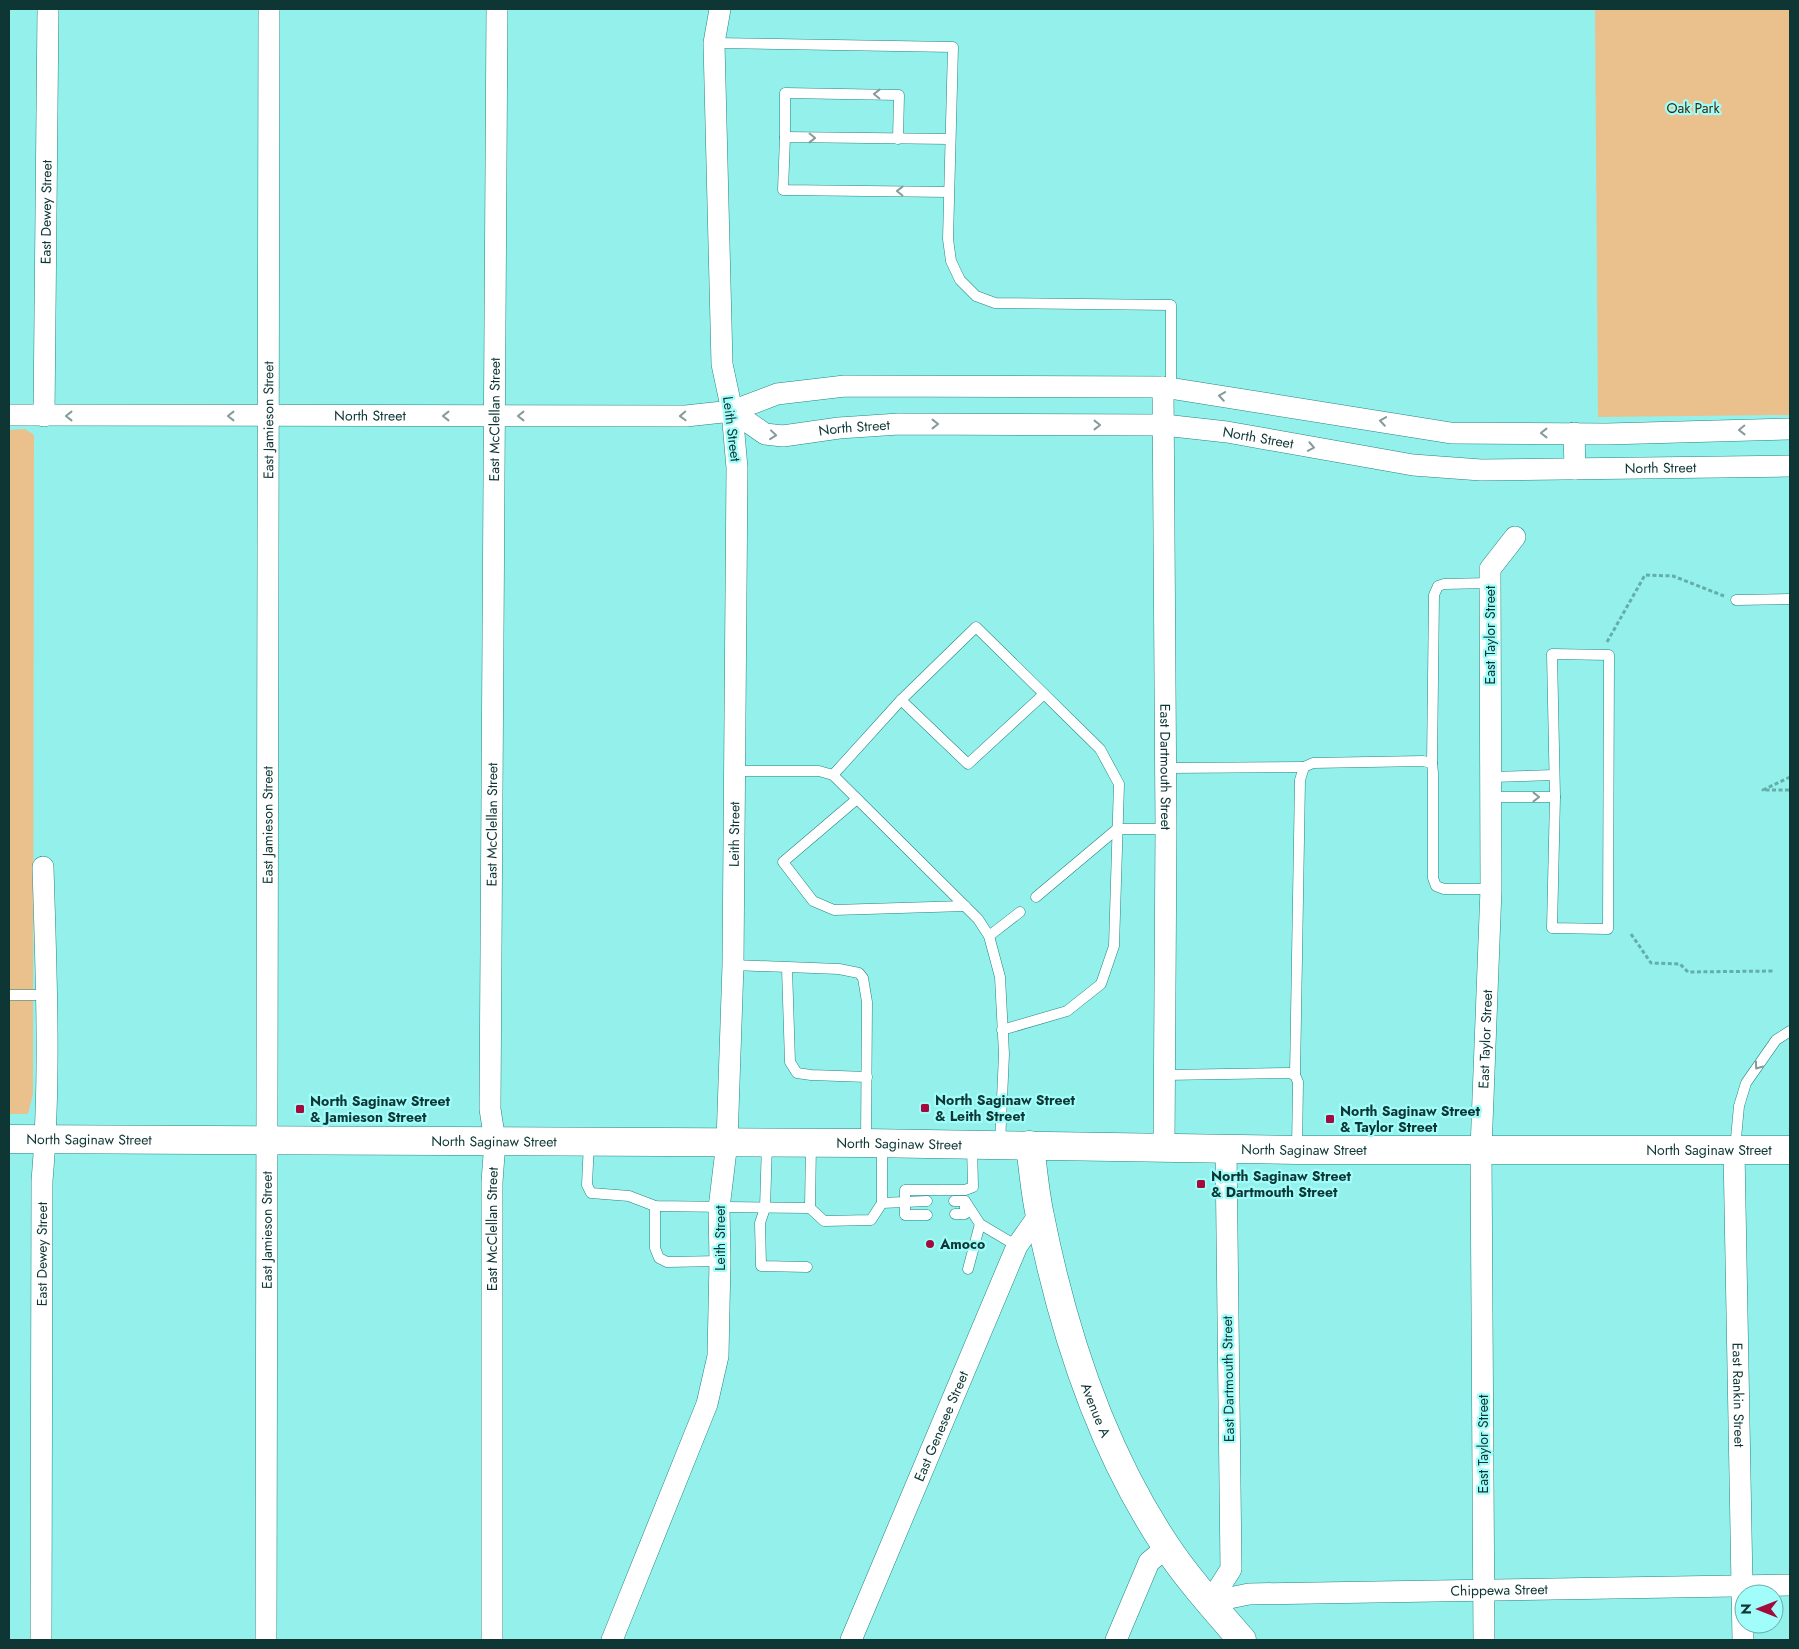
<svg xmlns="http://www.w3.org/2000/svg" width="1799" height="1649" font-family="Jost,sans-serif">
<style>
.green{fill:#eac08d}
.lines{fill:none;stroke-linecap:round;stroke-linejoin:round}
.lane-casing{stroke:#228683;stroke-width:11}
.street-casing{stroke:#228683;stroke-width:22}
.secondary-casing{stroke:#228683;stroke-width:29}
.path{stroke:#64aeaa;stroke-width:3;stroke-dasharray:4 2.5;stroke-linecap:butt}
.lane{stroke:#fff;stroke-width:10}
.street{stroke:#fff;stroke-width:21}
.secondary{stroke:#fff;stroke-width:28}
.oneway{stroke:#869a9a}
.poi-dot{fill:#a40a3d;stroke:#a1fdf9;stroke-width:2}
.labels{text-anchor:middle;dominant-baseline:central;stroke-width:4.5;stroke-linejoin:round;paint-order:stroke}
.park-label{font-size:14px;fill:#3f2908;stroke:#a1fdf9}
.street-label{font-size:14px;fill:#0d3634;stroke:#a1fdf9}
.poi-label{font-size:14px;font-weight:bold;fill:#0d3634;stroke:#a1fdf9;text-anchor:start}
</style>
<rect width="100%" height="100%" fill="#94f0eb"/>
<g class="green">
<path d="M 1595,9 L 1790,9 L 1790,415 L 1598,417 Z"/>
<path d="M 25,429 L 34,435 L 33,1094 L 28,1114 L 9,1114 L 9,430 Z"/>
</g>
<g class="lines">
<defs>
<g id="lane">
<path d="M 714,43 L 953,47 L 948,239 L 951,261 L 960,280 L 976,296 L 995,303 L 1171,305 L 1171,388"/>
<path d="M 785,137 L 785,93 L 899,95 L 898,139"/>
<path d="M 949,192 L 783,190 L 785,137 L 950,139"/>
<path d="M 1736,600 L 1790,599"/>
<path d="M 1552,654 L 1609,655 L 1608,929 L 1552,928 L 1555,797 Z"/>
<path d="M 901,700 L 968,764 L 1044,694"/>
<path d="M 1432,763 L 1433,773 L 1433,878 L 1436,886 L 1444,889 L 1491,889"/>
<path d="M 1166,768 L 1304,767"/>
<path d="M 735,771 L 819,771 L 833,775 L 978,919 L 989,936 L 1000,977 L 1004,1054 L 1000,1144"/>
<path d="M 833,775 L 901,700 L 976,627 L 1100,749 L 1119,784 L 1114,946 L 1101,984 L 1067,1011 L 1002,1030"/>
<path d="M 1491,777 L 1554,775"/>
<path d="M 1491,797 L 1555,797"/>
<path d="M 857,799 L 783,862 L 813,901 L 834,910 L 965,906"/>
<path d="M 1036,897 L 1117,829 L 1166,829"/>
<path d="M 989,936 L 1020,912"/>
<path d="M 733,965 L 839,969 L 859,973 L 863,978 L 867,1002 L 866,1142"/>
<path d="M 787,968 L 790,1062 L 797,1073 L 811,1075 L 867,1077"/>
<path d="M 9,995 L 46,995"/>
<path d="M 1165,1075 L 1289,1073 L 1295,1075"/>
<path d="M 589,1142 L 587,1185 L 591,1193 L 629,1196 L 655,1206 L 810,1208 L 811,1143"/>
<path d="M 767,1143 L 765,1208 L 760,1223 L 761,1266 L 807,1267"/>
<path d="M 882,1144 L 882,1203 L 927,1201"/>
<path d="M 1735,1149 L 1739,1106 L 1746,1083 L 1776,1040 L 1790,1031"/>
<path d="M 1297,1150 L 1298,1082 L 1295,1075 L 1300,780 L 1304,767 L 1313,763 L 1423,761 L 1432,763 L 1434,595 L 1438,586 L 1444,584 L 1490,583"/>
<path d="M 954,1201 L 965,1201 L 980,1224 L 1017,1246"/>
<path d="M 655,1206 L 655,1248 L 659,1258 L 667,1262 L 720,1261"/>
<path d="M 810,1208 L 824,1221 L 871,1220 L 882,1203"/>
<path d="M 955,1214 L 965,1214 L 965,1201"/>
<path d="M 927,1215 L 905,1215 L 905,1190 L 965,1190 L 973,1187 L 972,1145"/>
<path d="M 968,1269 L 980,1224"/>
</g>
<g id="street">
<path id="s1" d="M 1163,387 L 1166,829 L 1164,1148"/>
<path id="s2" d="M 732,411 L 765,434 L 783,436 L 839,428 L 899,424 L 1164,425 L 1227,432 L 1413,465 L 1481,470 L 1790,466"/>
<path id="s3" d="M 9,415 L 686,416 L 732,411 L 777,394 L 845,386 L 1163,387 L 1451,433 L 1607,434 L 1790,429"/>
<path id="s4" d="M 44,416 L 48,9"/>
<path d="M 1574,433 L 1575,469"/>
<path id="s5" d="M 1734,1150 L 1743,1640"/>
<path id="s6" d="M 1210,1602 L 1249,1594 L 1790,1585"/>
<path d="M 1210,1602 L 1231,1569 L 1226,1149"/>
<path id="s7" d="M 41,1640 L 42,1181 C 51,1077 46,971 43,867"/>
<path id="s8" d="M 266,1640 L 269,9"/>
<path id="s9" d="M 492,1640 L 492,1182 L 495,1141 L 490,1109 L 497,9"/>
<path id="s10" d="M 612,1640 L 707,1404 L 718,1356 L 720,1261 L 719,1208 L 727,1142 L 733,965 L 737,468 L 732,411 L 722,364 L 714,43 L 720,9"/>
<path id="s11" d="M 851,1640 L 1017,1246 L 1039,1215"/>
<path d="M 1116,1640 L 1149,1562 L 1167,1547"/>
<path id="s12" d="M 1484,1640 L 1481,1150 L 1491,889 L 1490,569 L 1515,537"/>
</g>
<g id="secondary">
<path id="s13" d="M 9,1139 L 866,1143 L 1297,1150 L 1790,1150"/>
<path id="s14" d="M 1030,1145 C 1033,1169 1035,1193 1040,1216 C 1063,1332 1100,1447 1166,1546 C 1188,1579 1216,1610 1242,1640"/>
</g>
</defs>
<use href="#lane" class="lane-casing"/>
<use href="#street" class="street-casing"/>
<use href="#secondary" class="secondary-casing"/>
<g class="path">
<path d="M 1607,642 L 1645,575 L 1673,576 L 1724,596"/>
<path d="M 1790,777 L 1763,790 L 1790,790"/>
<path d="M 1631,934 L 1651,963 L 1680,964 L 1688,972 L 1773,971"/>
</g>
<use href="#lane" class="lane"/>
<use href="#street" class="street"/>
<use href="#secondary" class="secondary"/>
</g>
<defs><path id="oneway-chevron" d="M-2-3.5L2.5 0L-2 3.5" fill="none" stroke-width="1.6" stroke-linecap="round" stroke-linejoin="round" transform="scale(1.25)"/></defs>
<g class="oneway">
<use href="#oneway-chevron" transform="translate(877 94) rotate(-179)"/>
<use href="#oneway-chevron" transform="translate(812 138) rotate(1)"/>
<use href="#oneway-chevron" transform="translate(900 191) rotate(-179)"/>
<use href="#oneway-chevron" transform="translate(1222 396) rotate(-171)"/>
<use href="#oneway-chevron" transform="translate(69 416) rotate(180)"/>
<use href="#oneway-chevron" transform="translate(231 416) rotate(180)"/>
<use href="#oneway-chevron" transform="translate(446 416) rotate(-180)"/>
<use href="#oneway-chevron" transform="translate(521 416) rotate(-180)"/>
<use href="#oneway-chevron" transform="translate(683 416) rotate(178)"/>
<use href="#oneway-chevron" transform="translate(1383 421) rotate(-171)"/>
<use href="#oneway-chevron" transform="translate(935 424)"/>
<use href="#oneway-chevron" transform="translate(1097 425)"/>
<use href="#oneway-chevron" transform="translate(1742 430) rotate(179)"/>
<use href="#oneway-chevron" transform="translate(1544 433) rotate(-180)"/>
<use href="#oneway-chevron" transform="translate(773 435) rotate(6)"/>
<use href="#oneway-chevron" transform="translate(1311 447) rotate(11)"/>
<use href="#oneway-chevron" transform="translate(1536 797)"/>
<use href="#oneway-chevron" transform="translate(1758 1066) rotate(126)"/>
</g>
<g class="poi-dot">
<rect x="920" y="1103" width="10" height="10" rx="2.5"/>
<rect x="295" y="1104" width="10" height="10" rx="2.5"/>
<rect x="1325" y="1114" width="10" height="10" rx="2.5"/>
<rect x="1196" y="1179" width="10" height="10" rx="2.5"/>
<circle cx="930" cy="1244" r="5"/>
</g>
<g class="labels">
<g class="park-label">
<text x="1693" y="108">Oak Park</text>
</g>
<g class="street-label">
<text stroke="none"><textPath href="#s4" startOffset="204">East Dewey Street</textPath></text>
<text stroke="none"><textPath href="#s3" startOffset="361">North Street</textPath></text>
<text stroke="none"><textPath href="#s8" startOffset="1220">East Jamieson Street</textPath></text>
<text stroke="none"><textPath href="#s9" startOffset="1221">East McClellan Street</textPath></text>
<text stroke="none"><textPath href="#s2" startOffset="130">North Street</textPath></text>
<text transform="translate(732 429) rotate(83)">Leith Street</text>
<text stroke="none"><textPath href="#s2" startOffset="535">North Street</textPath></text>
<text stroke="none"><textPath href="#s2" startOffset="940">North Street</textPath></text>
<text transform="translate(1490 635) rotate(-90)">East Taylor Street</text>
<text stroke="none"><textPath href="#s1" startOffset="380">East Dartmouth Street</textPath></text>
<text stroke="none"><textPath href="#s8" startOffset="815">East Jamieson Street</textPath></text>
<text stroke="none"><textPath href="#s9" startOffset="816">East McClellan Street</textPath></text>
<text stroke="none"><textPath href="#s10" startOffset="826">Leith Street</textPath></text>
<text stroke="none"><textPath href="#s12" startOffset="601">East Taylor Street</textPath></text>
<text stroke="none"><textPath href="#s13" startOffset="80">North Saginaw Street</textPath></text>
<text stroke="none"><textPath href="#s13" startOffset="485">North Saginaw Street</textPath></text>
<text stroke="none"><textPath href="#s13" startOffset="890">North Saginaw Street</textPath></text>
<text stroke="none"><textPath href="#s13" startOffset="1295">North Saginaw Street</textPath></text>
<text stroke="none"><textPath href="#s13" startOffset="1700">North Saginaw Street</textPath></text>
<text stroke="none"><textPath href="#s8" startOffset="410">East Jamieson Street</textPath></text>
<text stroke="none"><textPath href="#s9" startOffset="411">East McClellan Street</textPath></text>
<text transform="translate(720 1238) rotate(-90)">Leith Street</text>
<text stroke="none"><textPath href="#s7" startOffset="386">East Dewey Street</textPath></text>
<text transform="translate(1228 1379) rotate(-91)">East Dartmouth Street</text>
<text stroke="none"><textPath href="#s5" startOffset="245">East Rankin Street</textPath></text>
<text stroke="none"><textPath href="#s14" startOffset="274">Avenue A</textPath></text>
<text stroke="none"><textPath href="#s11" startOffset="232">East Genesee Street</textPath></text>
<text transform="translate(1483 1444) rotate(-90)">East Taylor Street</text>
<text stroke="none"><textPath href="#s6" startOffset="290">Chippewa Street</textPath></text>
</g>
<g class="poi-label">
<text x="935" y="1100">North Saginaw Street<tspan x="935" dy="16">&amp; Leith Street</tspan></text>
<text x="310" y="1101">North Saginaw Street<tspan x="310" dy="16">&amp; Jamieson Street</tspan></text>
<text x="1340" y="1111">North Saginaw Street<tspan x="1340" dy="16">&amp; Taylor Street</tspan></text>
<text x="1211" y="1176">North Saginaw Street<tspan x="1211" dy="16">&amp; Dartmouth Street</tspan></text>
<text x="940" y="1244">Amoco</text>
</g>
</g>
<rect width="1799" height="1649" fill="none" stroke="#0d3634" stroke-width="20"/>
<g transform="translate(1759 1609) rotate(270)"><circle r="24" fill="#a1fdf9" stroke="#66adaa"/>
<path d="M0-4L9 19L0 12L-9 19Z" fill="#a40a3d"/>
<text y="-8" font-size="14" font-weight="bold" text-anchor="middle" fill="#0d3634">N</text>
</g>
</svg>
